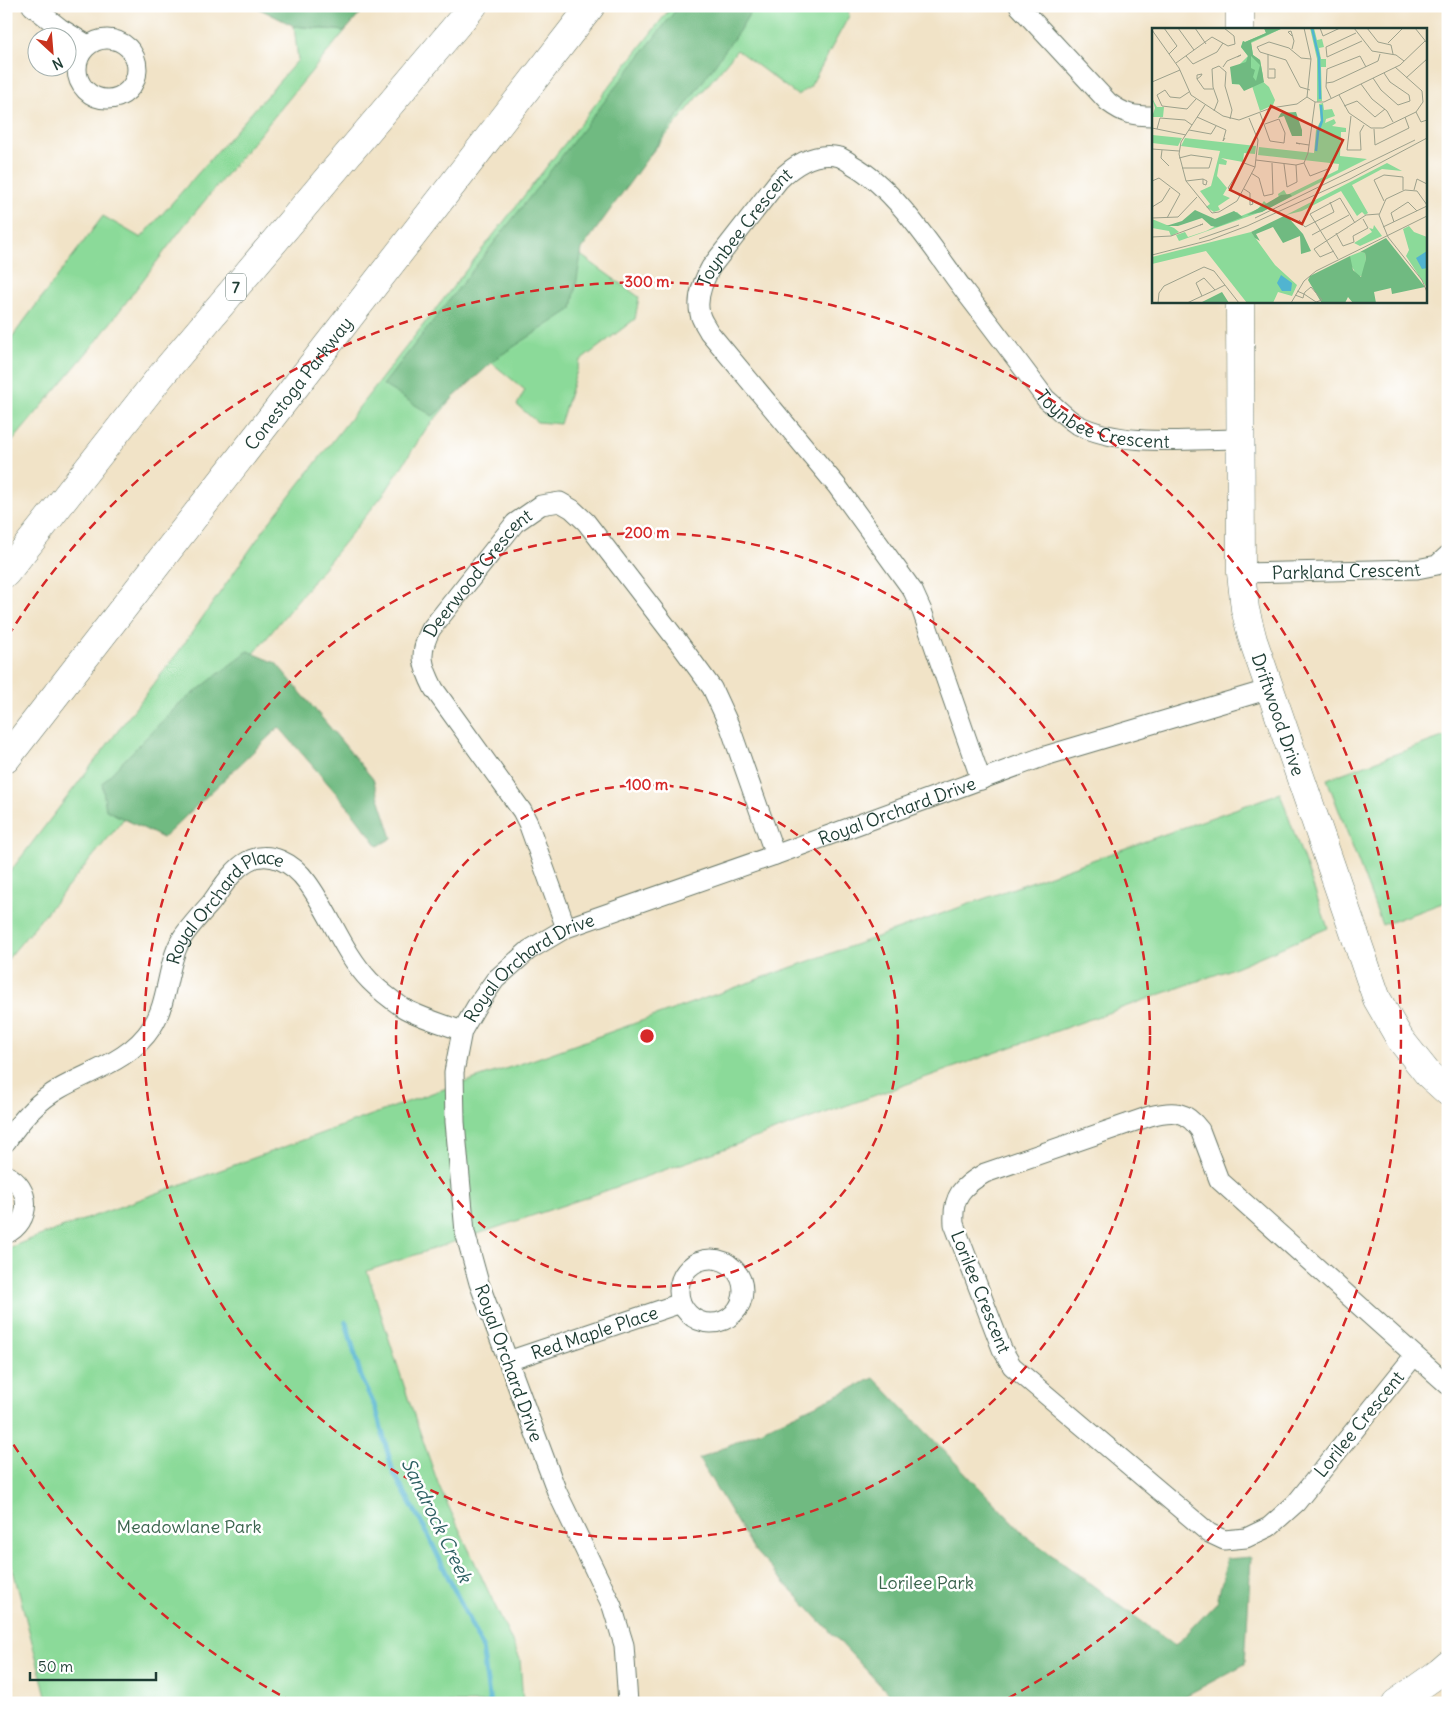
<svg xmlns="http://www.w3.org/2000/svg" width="1454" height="1709" font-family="Delius,sans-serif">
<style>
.green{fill:#8bda99;stroke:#558c66}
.forest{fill:#70ba81;stroke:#487c5a}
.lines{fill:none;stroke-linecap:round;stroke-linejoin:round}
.stream{stroke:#51b4d0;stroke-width:5}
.street-casing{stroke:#687767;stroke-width:21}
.secondary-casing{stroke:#687767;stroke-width:29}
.highway-casing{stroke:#687767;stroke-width:29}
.street{stroke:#fff;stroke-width:19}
.secondary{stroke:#fff;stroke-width:28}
.highway{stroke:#fff;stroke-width:28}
.ring{fill:none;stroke:#d62828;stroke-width:2.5;stroke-dasharray:9 6}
.labels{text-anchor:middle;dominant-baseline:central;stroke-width:5;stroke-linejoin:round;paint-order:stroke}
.shield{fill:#fff;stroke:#627771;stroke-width:1}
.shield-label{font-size:16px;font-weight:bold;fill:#1f3d34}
.street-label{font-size:18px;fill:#1f3d34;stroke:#fff}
.park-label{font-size:18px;fill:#3a644d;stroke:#fff}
.water-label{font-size:19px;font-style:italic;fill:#2e6163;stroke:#fff}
.inset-river{fill:none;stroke:#51b4d0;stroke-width:2.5}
.inset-road{fill:none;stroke:#9da18c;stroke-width:1}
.view{fill:#c8321e;fill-opacity:0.15;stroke:#c8321e;stroke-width:2.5}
.inset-edge{fill:none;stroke:#1f3d34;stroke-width:2.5}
.centre{fill:#d62828;stroke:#fff;stroke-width:2.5}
.ring-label{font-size:15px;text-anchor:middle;font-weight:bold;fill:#d62828;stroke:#fff;stroke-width:5;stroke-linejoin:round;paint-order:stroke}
</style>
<rect width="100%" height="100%" fill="#fff"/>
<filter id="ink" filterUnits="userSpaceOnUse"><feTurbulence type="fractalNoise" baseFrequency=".02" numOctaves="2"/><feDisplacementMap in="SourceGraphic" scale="10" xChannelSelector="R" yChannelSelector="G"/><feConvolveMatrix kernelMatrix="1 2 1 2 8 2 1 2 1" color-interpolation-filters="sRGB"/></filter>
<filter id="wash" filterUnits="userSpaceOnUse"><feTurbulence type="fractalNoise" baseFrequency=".0096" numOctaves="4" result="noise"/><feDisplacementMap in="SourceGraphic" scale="20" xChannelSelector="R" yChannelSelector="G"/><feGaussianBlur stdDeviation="1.12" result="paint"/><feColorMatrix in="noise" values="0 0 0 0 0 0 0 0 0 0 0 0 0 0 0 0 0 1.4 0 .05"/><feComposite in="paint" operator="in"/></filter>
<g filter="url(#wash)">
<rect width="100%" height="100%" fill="#f1e3c7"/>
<g class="green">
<path d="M 672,6 L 848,6 L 849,16 L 810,87 L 797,95 L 737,50 L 600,215 L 575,251 L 639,297 L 635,319 L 580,361 L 560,424 L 537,422 L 517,405 L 525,390 L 487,359 L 426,429 L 386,491 L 240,671 L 114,831 L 6,961 L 6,877 L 179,651 L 268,524 Z"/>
<path d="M 294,26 L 345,31 L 183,227 L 99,338 L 6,449 L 6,345 L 103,216 L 141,238 L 298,60 Z"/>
<path d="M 1448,735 L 1448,901 L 1382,925 L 1327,779 Z"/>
<path d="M 1280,793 L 1328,928 L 1226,971 L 591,1196 L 367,1271 L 409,1401 L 439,1486 L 520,1659 L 523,1703 L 48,1703 L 6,1543 L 6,1249 L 31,1239 L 435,1092 L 532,1060 Z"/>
</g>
<g class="forest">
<path d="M 254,6 L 367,6 L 345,31 L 294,26 Z"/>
<path d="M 679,6 L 754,6 L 739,31 L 582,249 L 572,309 L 498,357 L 433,416 L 383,385 Z"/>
<path d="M 248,651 L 276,663 L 373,779 L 392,838 L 378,846 L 349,808 L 279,727 L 163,838 L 106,810 L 102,783 L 177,706 Z"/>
<path d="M 874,1378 L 1026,1536 L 1175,1646 L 1217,1602 L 1227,1559 L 1251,1557 L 1245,1664 L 1172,1703 L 897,1703 L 753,1549 L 699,1459 Z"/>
</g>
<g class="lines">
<path class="stream" d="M 346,1322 L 361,1377 L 376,1409 L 393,1472 L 425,1529 L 482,1647 L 490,1703"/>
</g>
</g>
<g filter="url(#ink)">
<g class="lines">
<defs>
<g id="street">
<path d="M 32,6 L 60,28 L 88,45"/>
<path d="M 1019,6 L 1108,102 C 1124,114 1133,116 1153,116"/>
<circle cx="107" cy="69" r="30"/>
<path id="s1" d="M 1241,573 L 1417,569 L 1437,565 L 1448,555"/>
<path id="s2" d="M 981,780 L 922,611 L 913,591 L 837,486 L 709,332 C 706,326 701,320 700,314 C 696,298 703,281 711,267 L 779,180 C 795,164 816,151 840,157 C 844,159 849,162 853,165 C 896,189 936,253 966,293 C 993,328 1020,364 1046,399 C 1056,407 1066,418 1076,424 C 1123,448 1188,439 1240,439"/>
<path id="s3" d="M 566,928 L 528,823 L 522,811 L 434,689 C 422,665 418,654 431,629 L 515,523 L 541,505 L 560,502 L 572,509 L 586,522 L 679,643 L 712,688 L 730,727 L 775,855"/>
<path id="s4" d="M 6,1142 C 20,1121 36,1102 59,1089 C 92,1070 130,1061 152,1027 C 169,1001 166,965 182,938 C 190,926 201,914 211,903 C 221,889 233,869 248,861 C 270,849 294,864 307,882 C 330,913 343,953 370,981 C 379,990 392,1000 402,1007 C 418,1017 444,1024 462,1031"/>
<path d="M 6,1175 C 32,1187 32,1222 6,1234"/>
<circle cx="711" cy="1291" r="32"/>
<path d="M 1414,1356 L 1296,1503 L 1269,1527 L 1246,1538 L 1224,1540 L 1209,1533 L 1012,1366 L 1002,1349 L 954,1224 C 952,1196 962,1186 985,1173 L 1150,1116 C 1173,1110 1185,1110 1200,1130 L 1219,1180 L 1448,1385"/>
<path id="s5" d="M 508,1361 L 681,1303"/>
<path id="s6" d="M 628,1703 L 624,1645 L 612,1606 L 557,1492 L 479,1283 L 465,1232 L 455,1122 L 454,1072 L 462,1031 L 476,1007 L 495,980 L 529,950 L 566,928 L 775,855 L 1045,756 L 1270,689"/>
</g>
<g id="secondary">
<path d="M 1240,29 L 1240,6"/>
<path id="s7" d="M 1240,301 L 1241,573 L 1245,609 L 1253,640 L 1377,999 L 1400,1039 L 1428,1074 L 1448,1092"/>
<path d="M 1396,1703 L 1440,1672 L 1448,1665"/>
</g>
<g id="highway">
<path d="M 6,573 L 160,377 L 473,6"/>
<path id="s8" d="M 6,759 L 591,6"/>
</g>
</defs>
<use href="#street" class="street-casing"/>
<use href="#secondary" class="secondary-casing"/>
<use href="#highway" class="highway-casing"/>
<use href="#street" class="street"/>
<use href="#secondary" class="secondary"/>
<use href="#highway" class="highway"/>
</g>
</g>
<g class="ring">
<circle cx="647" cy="1036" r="251"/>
<circle cx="647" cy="1036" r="503"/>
<path d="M293 1702A754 754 0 0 1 8 1436M8 636A754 754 0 1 1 1001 1702"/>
</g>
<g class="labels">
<rect class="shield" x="226" y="273.5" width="20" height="27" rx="4"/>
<g class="shield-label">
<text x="236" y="287">7</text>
</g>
<g class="street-label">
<text stroke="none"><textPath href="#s2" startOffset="652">Toynbee Crescent</textPath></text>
<text stroke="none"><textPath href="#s8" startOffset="476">Conestoga Parkway</textPath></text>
<text stroke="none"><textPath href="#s2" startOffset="1162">Toynbee Crescent</textPath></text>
<text stroke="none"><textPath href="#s1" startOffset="105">Parkland Crescent</textPath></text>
<text stroke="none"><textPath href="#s3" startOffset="412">Deerwood Crescent</textPath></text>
<text stroke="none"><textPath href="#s7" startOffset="419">Driftwood Drive</textPath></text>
<text stroke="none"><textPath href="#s6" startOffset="1204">Royal Orchard Drive</textPath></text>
<text stroke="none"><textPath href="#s4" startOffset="339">Royal Orchard Place</textPath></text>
<text stroke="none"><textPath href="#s6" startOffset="799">Royal Orchard Drive</textPath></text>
<text transform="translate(981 1292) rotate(68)">Lorilee Crescent</text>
<text stroke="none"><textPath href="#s5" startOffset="91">Red Maple Place</textPath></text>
<text transform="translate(509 1363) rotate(70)">Royal Orchard Drive</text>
<text transform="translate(1359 1424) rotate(-51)">Lorilee Crescent</text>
</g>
<g class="park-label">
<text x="189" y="1526">Meadowlane Park</text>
<text x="926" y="1582">Lorilee Park</text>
</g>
<g class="water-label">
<text transform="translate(437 1520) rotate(64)">Sandrock Creek</text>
</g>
</g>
<g transform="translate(1152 28)">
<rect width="275" height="275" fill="#f1e3c7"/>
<path d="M 112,0 L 131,0 L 99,15 L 101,27 L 108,32 L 111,48 L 109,52 L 117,59 L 123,72 L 121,77 L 108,83 L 100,58 L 80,56 L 80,44 L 96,28 L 89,19 L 91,13 L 93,14 L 114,5 ZM 158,0 L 162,0 L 165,12 L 170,11 L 172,19 L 167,20 L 169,31 L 174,31 L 174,39 L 169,39 L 170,73 L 165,74 L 165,31 ZM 0,70 L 5,79 L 12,79 L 11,89 L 0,89 L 3,80 ZM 171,75 L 172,82 L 180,81 L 183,88 L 174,91 L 173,95 L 182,91 L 184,95 L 180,98 L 194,100 L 194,104 L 189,104 L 188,128 L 215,131 L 109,184 L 27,213 L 24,207 L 33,204 L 36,209 L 54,203 L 62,199 L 60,194 L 85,184 L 89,188 L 106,181 L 112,173 L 115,176 L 127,170 L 126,166 L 132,162 L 135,167 L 186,142 L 187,136 L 106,127 L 107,119 L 162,125 L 164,102 L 169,92 L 167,76 ZM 0,107 L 30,110 L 26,118 L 0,115 ZM 33,110 L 104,118 L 103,126 L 92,125 L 91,134 L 69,130 L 75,133 L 74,137 L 67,136 L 65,148 L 75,160 L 71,167 L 78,170 L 66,178 L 68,182 L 62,184 L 54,179 L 58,176 L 48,163 L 59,158 L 68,123 L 29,118 ZM 235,135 L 250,143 L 230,141 L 200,157 L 216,185 L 213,187 L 210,184 L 205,188 L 189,163 L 150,183 L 134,187 ZM 0,191 L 22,200 L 27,204 L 19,208 L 17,203 L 0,200 ZM 222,197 L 230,208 L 208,218 L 202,215 L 220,204 L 217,200 L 221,201 ZM 257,198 L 262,204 L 275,209 L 275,260 L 254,228 L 257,222 L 251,201 ZM 99,204 L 123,237 L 145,257 L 140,268 L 126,264 L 121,275 L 95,275 L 54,223 L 0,236 L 0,229 ZM 208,224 L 213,225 L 214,231 L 212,247 L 206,249 L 197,234 L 198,228 Z" fill="#8bda99"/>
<path d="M 112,0 L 131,0 L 99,14 L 101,27 L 108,32 L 112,54 L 92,63 L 87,56 L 80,56 L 78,39 L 94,34 L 96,28 L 89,19 L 91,13 L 93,14 L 114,5 ZM 99,28 L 108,37 L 104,53 L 101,49 L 103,42 L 99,40 ZM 144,84 L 150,102 L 150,108 L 140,108 L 132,88 L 126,90 L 129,85 ZM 138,166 L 140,168 L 110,184 L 95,187 L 129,167 ZM 43,182 L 63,191 L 82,183 L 91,189 L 65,199 L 59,198 L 50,190 L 26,198 L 14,198 L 30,193 ZM 134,187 L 151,206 L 159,223 L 149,226 L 148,208 L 131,215 L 121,199 L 104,206 L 108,213 L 103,210 L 99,204 ZM 234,210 L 273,259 L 240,266 L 239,260 L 222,264 L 224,275 L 201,275 L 196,269 L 193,275 L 169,274 L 156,252 L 158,248 L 198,228 L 201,242 L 209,249 L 214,231 L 213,225 L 208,224 ZM 70,264 L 77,275 L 48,275 Z" fill="#70ba81" fill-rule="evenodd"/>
<path d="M 275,223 L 275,240 L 270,241 L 264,230 ZM 129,247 L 140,255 L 139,263 L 130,263 L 125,255 Z" fill="#51b4d0"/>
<path class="inset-river" d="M 160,0 L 167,30 L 168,71M 164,123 L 166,104 L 170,93 L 169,77"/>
<path class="inset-road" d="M 12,0 L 25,18 L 17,26M 26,0 L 42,22M 43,0 L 54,16M 168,0 L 171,8 L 188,0M 202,0 L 220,23 L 244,27 L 252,33M 215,0 L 226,14 L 239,17 L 241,26M 263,0 L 275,15M 0,2 L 27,40 L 39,67 L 71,88 L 87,92 L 119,80 L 145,76 L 155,69 L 159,31 L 152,0M 204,5 L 174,19 L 175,29 L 210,13M 60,9 L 76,18 L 83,16 L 82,8 L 72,0M 236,15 L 251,0M 140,21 L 142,13 L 139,3 L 136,4 L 140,8M 116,26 L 116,50 L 123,50 L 123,41 L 117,41M 34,28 L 41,36 L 65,24 L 71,15M 24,35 L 60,9M 71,39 L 75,33 L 89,27 L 85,29M 50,46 L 49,48 L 45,51 L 45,47 ZM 221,50 L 229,62 L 246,77 L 258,73 L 257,67 L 238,54 L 232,45M 254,50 L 275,31M 45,51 L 52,61 L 61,61M 0,54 L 28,42M 174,55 L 181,54 L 226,33 L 228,26M 209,56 L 220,71 L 235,83 L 241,94M 158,62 L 148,59 L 134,32 L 108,24 L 105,19 L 117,14 L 137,20 L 149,30 L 159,31M 37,64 L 28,70 L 18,69 L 13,62 L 5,67 L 10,78 L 35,81 L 44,71M 187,67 L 197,85 L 219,100 L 231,100 L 264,84 L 271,74 L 270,63 L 243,39M 155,69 L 163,74 L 172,74 L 248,37 L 273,13M 179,70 L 174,59 L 175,41 L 208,28 L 214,39M 53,77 L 29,114 L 27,126 L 34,153 L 60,185 L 67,184 L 85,173 L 103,139 L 106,112 L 97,90M 192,78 L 205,73 L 223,89 L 233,81M 62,83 L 66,73 L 61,59 L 60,41 L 67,38 L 74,44 L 73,58 L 80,82 L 78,91M 264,84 L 269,94 L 275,92M 108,85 L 118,113 L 132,115 L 133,105 L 127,91 L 113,96M 199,88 L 195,122 L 209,122 L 208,104 L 212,97M 45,89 L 74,102 L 71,113 L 73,110M 0,100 L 34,107M 5,101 L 8,90 L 33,92 L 40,97M 222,101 L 223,117 L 257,100 L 253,89M 37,102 L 59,106 L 64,98M 148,116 L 144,115 L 157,117M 0,121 L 27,123M 10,122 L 9,130 L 17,138 L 14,135M 27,130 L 39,127 L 60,130 L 57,140 L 30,140M 104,132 L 144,137 L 152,135 L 156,125 L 163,74M 152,135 L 158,148 L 176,141 L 179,136 L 179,139M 132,136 L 135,159 L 145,154 L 144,137M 99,145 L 107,150 L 112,168 L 121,166 L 120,135M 51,151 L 55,153 L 54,157 L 51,156 ZM 0,153 L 7,150 L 28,166 L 15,190M 34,153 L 51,151M 92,161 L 98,165 L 98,177 L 101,176 L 100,173M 262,162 L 265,151 L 275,156M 88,168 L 76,160 L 92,135 L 103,139M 232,173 L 222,152 L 232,147 L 251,149 L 251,162M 275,177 L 265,163 L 253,162 L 234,171 L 227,187 L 236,209 L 270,252 L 275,264M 0,179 L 10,173 L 18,160M 0,190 L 26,189 L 45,169M 103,190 L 263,112M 147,192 L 153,199 L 182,184 L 178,174M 242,194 L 239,185 L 256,174 L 265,183M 231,199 L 275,178M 184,205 L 191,218 L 202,214 L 201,208 L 216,200 L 211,191M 160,207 L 197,187M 0,209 L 19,208 L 51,196 L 48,197M 47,211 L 87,197M 182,223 L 168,229 L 162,221 L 214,187 L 227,186M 0,227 L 58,212 L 95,198 L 198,151 L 275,110M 186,231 L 158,186 L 188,170 L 203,195M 143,267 L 151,270 L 152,266 L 153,264 L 159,259 L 170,272 L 164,274 L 152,266 L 145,263M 50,268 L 44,255 L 52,250 L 63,262 L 73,257M 6,275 L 7,265 L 12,258 L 52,239 L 62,243 L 87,275M 35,275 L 63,262M 139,275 L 152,253 L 164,243 L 275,188"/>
<path class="view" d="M 119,78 L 191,112 L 150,196 L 78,162 Z"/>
<rect width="275" height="275" class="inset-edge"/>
</g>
<circle cx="647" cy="1036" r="8" class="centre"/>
<g class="ring-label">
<text x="647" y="287">300 m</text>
<text x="647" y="538">200 m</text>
<text x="647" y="790">100 m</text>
</g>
<rect width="1454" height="1709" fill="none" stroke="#fff" stroke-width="25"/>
<g transform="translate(52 52) rotate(154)"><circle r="24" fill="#ffffff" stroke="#a5b1ae"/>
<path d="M0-4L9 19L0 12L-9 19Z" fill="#c8321e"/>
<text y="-8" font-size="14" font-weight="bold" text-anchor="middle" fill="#1f3d34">N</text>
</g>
<path d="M30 1672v8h126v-8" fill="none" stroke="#1f3d34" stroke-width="2.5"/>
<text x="38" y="1672" font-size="15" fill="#1f3d34" stroke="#ffffff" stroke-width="4" paint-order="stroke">50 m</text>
</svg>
